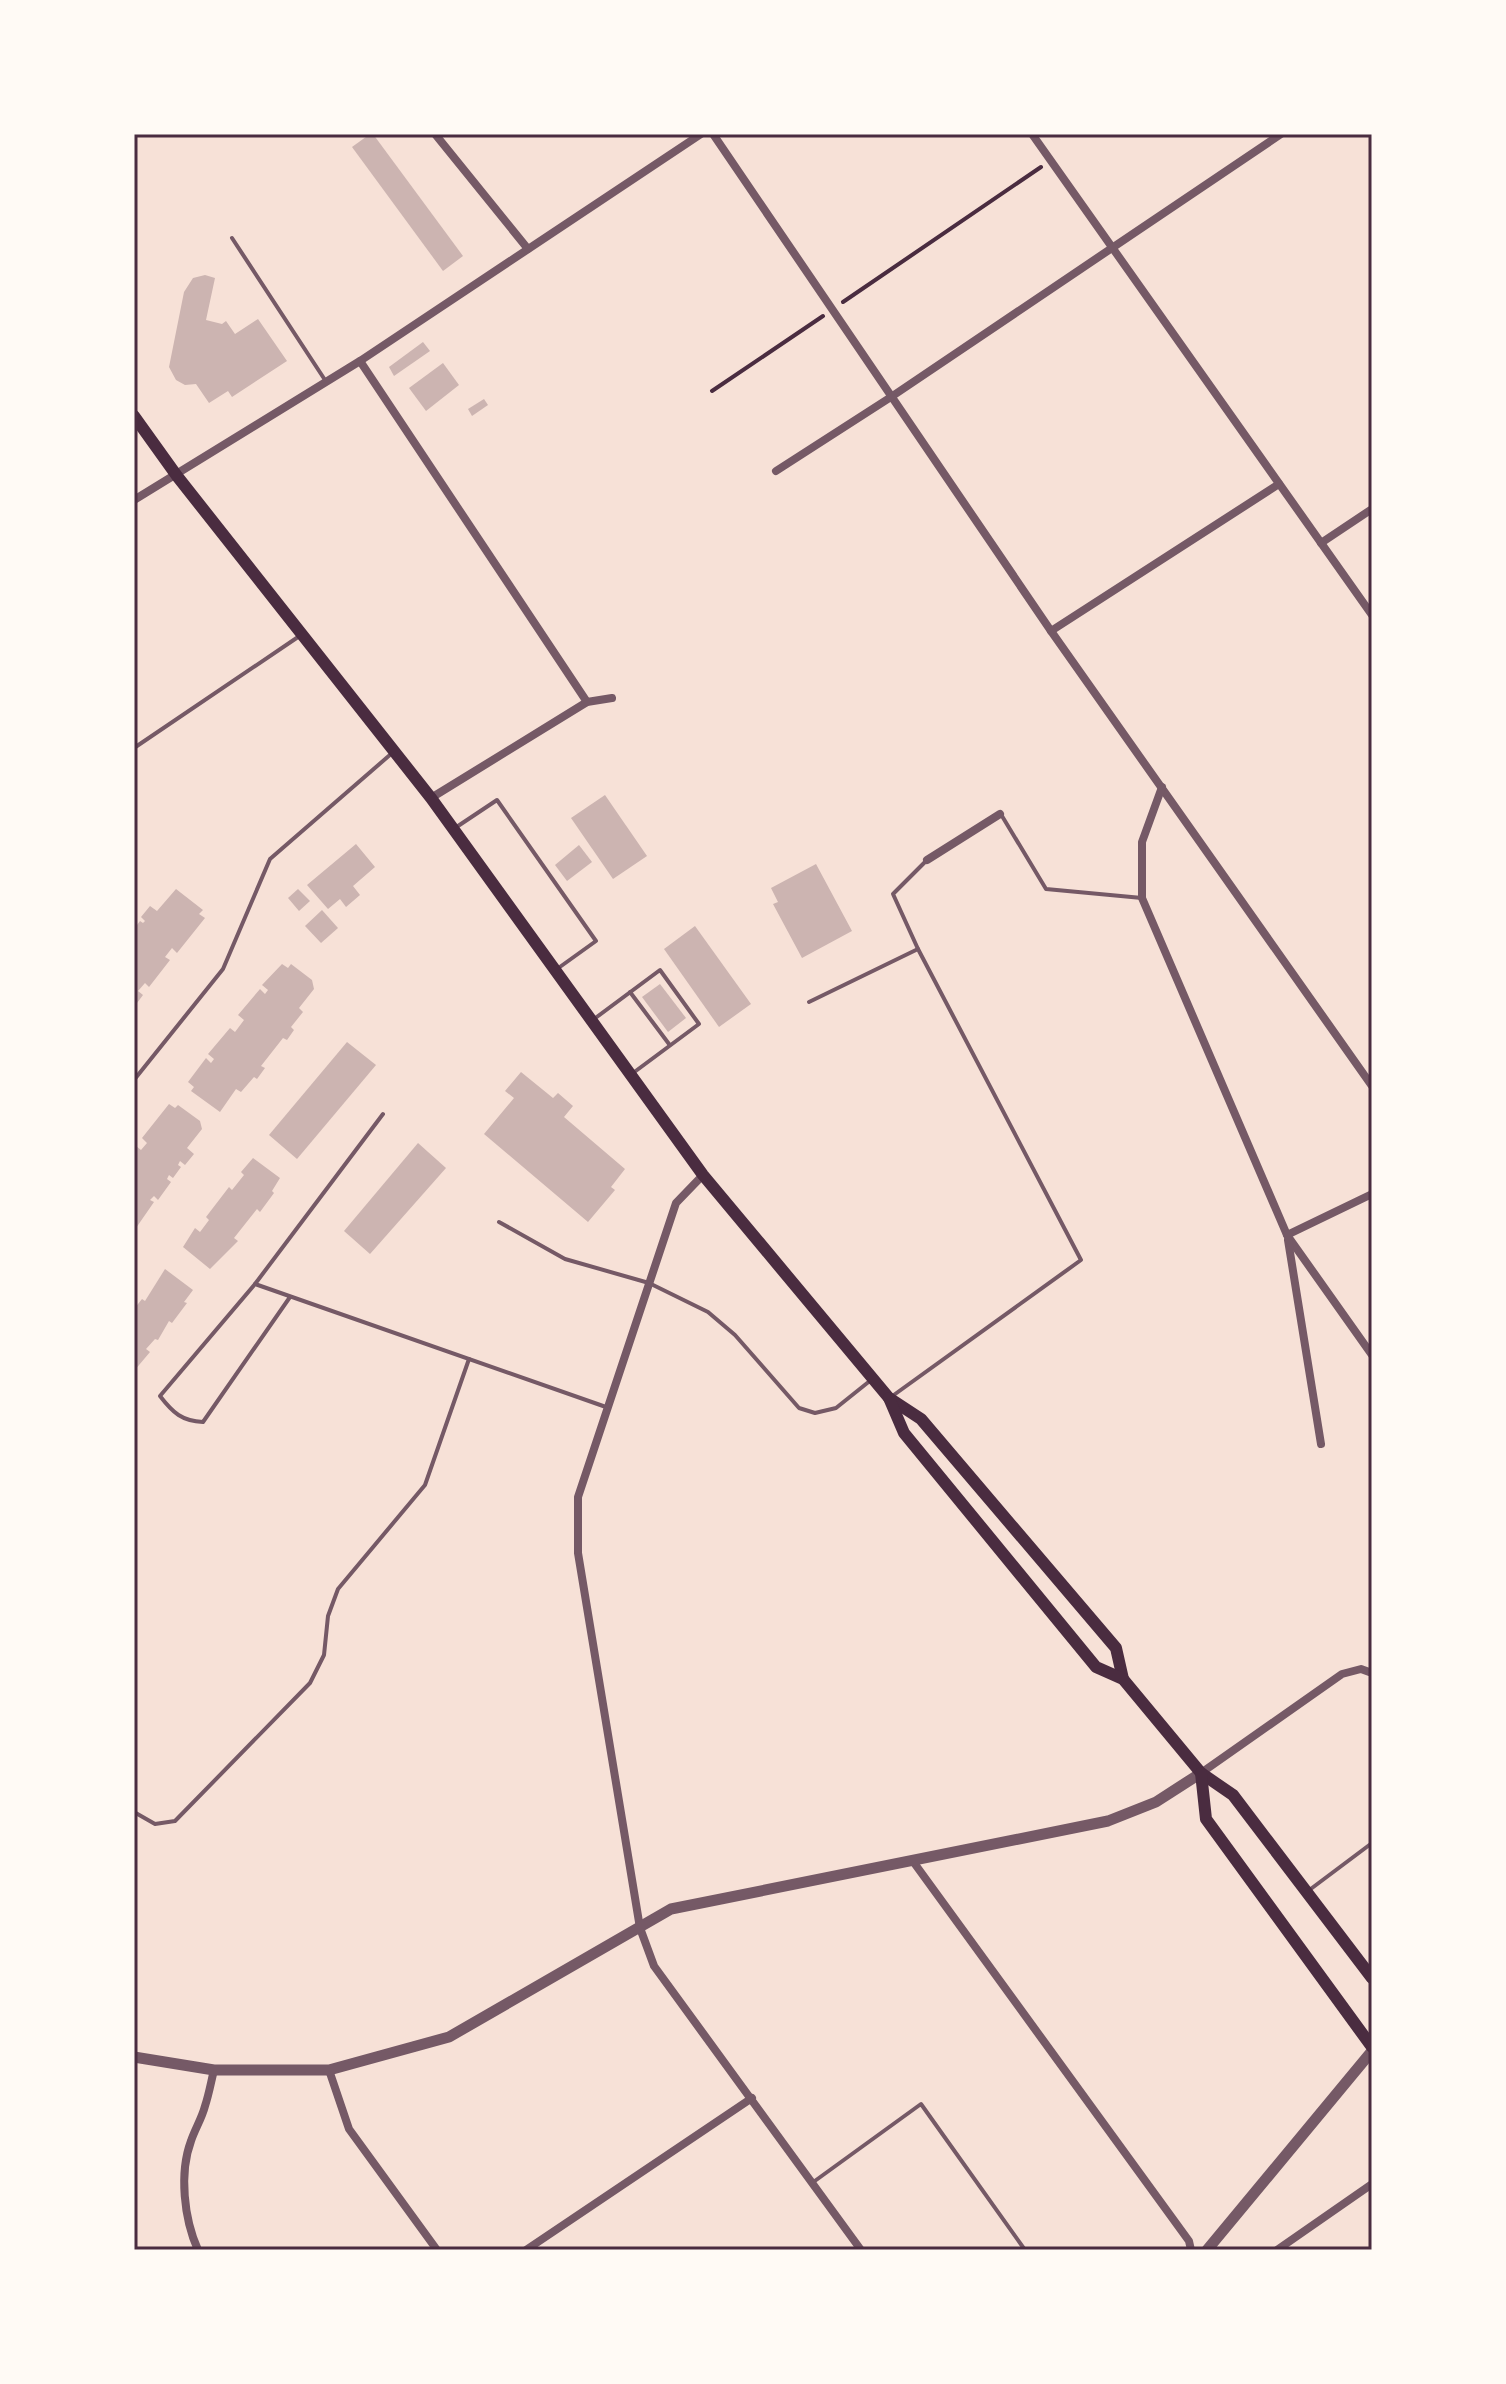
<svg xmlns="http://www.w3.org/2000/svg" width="1506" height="2384" font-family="'DejaVu Sans',sans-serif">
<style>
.building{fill:#ccb4b1}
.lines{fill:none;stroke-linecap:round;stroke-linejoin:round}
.path{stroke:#4a2c40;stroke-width:4}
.service{stroke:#755966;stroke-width:4}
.minor{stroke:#755966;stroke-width:8}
.tertiary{stroke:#755966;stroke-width:11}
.secondary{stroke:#4a2c40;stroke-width:12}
.neatline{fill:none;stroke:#4a2c40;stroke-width:3}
</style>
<rect width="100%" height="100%" fill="#f7e1d7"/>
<g class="building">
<path d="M 370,134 L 373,134 L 463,256 L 443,271 L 352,147 Z"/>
<path d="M 205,275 L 215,278 L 206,320 L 222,324 L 226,321 L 235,334 L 258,319 L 287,361 L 232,397 L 228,391 L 209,403 L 196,384 L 185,385 L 176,380 L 169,367 L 184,292 L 193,278 Z"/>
<path d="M 423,342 L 430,351 L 394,376 L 389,367 Z"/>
<path d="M 443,363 L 459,385 L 426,411 L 409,388 Z"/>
<path d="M 484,399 L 488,405 L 472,416 L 468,409 Z"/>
<path d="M 605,795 L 647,856 L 613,879 L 571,818 Z"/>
<path d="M 356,844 L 375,867 L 353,886 L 360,895 L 346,907 L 340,899 L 328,909 L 307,885 Z"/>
<path d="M 579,845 L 592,862 L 567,881 L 555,865 Z"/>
<path d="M 816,864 L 852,931 L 802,958 L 773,904 L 778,902 L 771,888 Z"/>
<path d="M 176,889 L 203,910 L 199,914 L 205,918 L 177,953 L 172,948 L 165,957 L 170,960 L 149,987 L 145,983 L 138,991 L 143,995 L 134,1007 L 134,929 L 140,921 L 143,923 L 145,921 L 141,917 L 150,906 L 157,911 Z"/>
<path d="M 298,889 L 310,901 L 299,911 L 288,898 Z"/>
<path d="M 322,910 L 338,928 L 321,943 L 305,926 Z"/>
<path d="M 695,926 L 751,1004 L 719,1027 L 664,949 Z"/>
<path d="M 282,964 L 288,968 L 291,964 L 312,980 L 314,989 L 299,1008 L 303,1012 L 291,1027 L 294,1030 L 287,1040 L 283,1038 L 261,1066 L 265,1068 L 257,1079 L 254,1077 L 241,1092 L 236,1089 L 220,1112 L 191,1091 L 194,1087 L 188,1082 L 206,1058 L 211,1063 L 214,1059 L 208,1054 L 230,1028 L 235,1032 L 244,1020 L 238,1015 L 260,989 L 265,994 L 268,990 L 262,985 Z"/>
<path d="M 660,984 L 686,1018 L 668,1032 L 642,997 Z"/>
<path d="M 347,1042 L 376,1065 L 297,1159 L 269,1135 Z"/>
<path d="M 521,1072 L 553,1098 L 558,1093 L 573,1106 L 564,1117 L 625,1169 L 611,1187 L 615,1190 L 588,1222 L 484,1134 L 514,1098 L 505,1091 Z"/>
<path d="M 169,1104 L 175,1108 L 178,1105 L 200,1121 L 202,1129 L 187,1148 L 194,1154 L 185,1165 L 180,1161 L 178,1165 L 181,1167 L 173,1178 L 169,1175 L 167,1179 L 171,1182 L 158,1200 L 154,1196 L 150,1200 L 154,1202 L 136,1228 L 134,1149 L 136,1146 L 141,1150 L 147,1143 L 142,1138 Z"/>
<path d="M 418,1143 L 446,1168 L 370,1254 L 344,1231 Z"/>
<path d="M 253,1158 L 280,1178 L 272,1191 L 274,1193 L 260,1212 L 257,1209 L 234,1238 L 238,1241 L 210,1269 L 183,1247 L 195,1228 L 200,1232 L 209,1220 L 206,1217 L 229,1187 L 232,1190 L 244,1175 L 241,1172 Z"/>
<path d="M 165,1269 L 193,1290 L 184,1302 L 187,1303 L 172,1323 L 169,1321 L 158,1340 L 155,1339 L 146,1349 L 150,1352 L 134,1371 L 134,1309 L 142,1299 L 145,1301 Z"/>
</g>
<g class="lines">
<g class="path">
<path d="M 843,302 L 1041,167"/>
<path d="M 712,391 L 823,316"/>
</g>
<g class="service">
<path d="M 232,238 L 325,380"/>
<path d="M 134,748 L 301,635"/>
<path d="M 1002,816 L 1046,889 L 1142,898"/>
<path d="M 455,828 L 497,800 L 596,941 L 557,969"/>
<path d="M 918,949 L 893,894 L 927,860"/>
<path d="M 630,992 L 669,1044"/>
<path d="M 809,1002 L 918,949 L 1081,1260 L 891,1397"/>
<path d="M 594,1019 L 660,970 L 699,1024 L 633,1073"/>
<path d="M 134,1080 L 223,969 L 270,859 L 391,754"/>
<path d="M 499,1222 L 565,1259 L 649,1283 L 708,1312 L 735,1335 L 799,1408 L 815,1413 L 836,1408 L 871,1380"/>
<path d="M 255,1284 L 383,1114"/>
<path d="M 290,1297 L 203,1422 C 182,1421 173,1413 160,1396 L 255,1284 L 606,1407"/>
<path d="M 134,1812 L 155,1824 L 175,1821 L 310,1683 L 324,1655 L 328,1616 L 338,1589 L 425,1485 L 469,1359"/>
<path d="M 1308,1891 L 1372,1843"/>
<path d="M 812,2183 L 921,2104 L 1025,2250"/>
</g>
<g class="minor">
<path d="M 435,134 L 528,249"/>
<path d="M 713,134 L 1051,631 L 1372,1086"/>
<path d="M 1032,134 L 1372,615"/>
<path d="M 360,361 L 587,702"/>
<path d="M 776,471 L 891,397 L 1281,134"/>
<path d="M 134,500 L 360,361 L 701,134"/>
<path d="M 1321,543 L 1372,509"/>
<path d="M 1051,631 L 1279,484"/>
<path d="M 1162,787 L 1142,842 L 1142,898 L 1287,1235 L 1372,1355"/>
<path d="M 431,798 L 587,702 L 612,698"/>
<path d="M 927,860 L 1000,814"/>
<path d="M 703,1175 L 676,1203 L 578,1497 L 578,1553 L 640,1928 L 654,1966 L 861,2250"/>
<path d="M 1287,1235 L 1372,1194"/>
<path d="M 1288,1240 L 1321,1444"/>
<path d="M 1201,1773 L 1342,1674 L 1361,1669 L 1372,1673"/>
<path d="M 912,1860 L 1189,2241 L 1191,2250"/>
<path d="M 329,2070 L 349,2129 L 437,2250"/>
<path d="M 198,2250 C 184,2219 179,2173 191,2141 C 195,2129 202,2118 205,2106 C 209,2094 211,2082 214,2070"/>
<path d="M 526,2250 L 752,2098"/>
<path d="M 1277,2250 L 1372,2184"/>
</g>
<g class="tertiary">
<path d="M 134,2057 L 214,2070 L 329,2070 L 449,2037 L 671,1909 L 1108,1821 L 1156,1802 L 1201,1773"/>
<path d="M 1207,2250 L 1372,2051"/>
</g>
<g class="secondary">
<path d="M 134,416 L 177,476 L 431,798 L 703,1175 L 889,1398 L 921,1419 L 1116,1648 L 1123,1679"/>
<path d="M 889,1398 L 904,1433 L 1096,1667 L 1123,1679 L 1201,1773 L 1233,1795 L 1372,1978"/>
<path d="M 1201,1773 L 1206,1819 L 1372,2047"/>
</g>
</g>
<rect width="1506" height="2384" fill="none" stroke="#fffaf5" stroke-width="272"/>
<rect x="136" y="136" width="1234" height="2112" class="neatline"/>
</svg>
